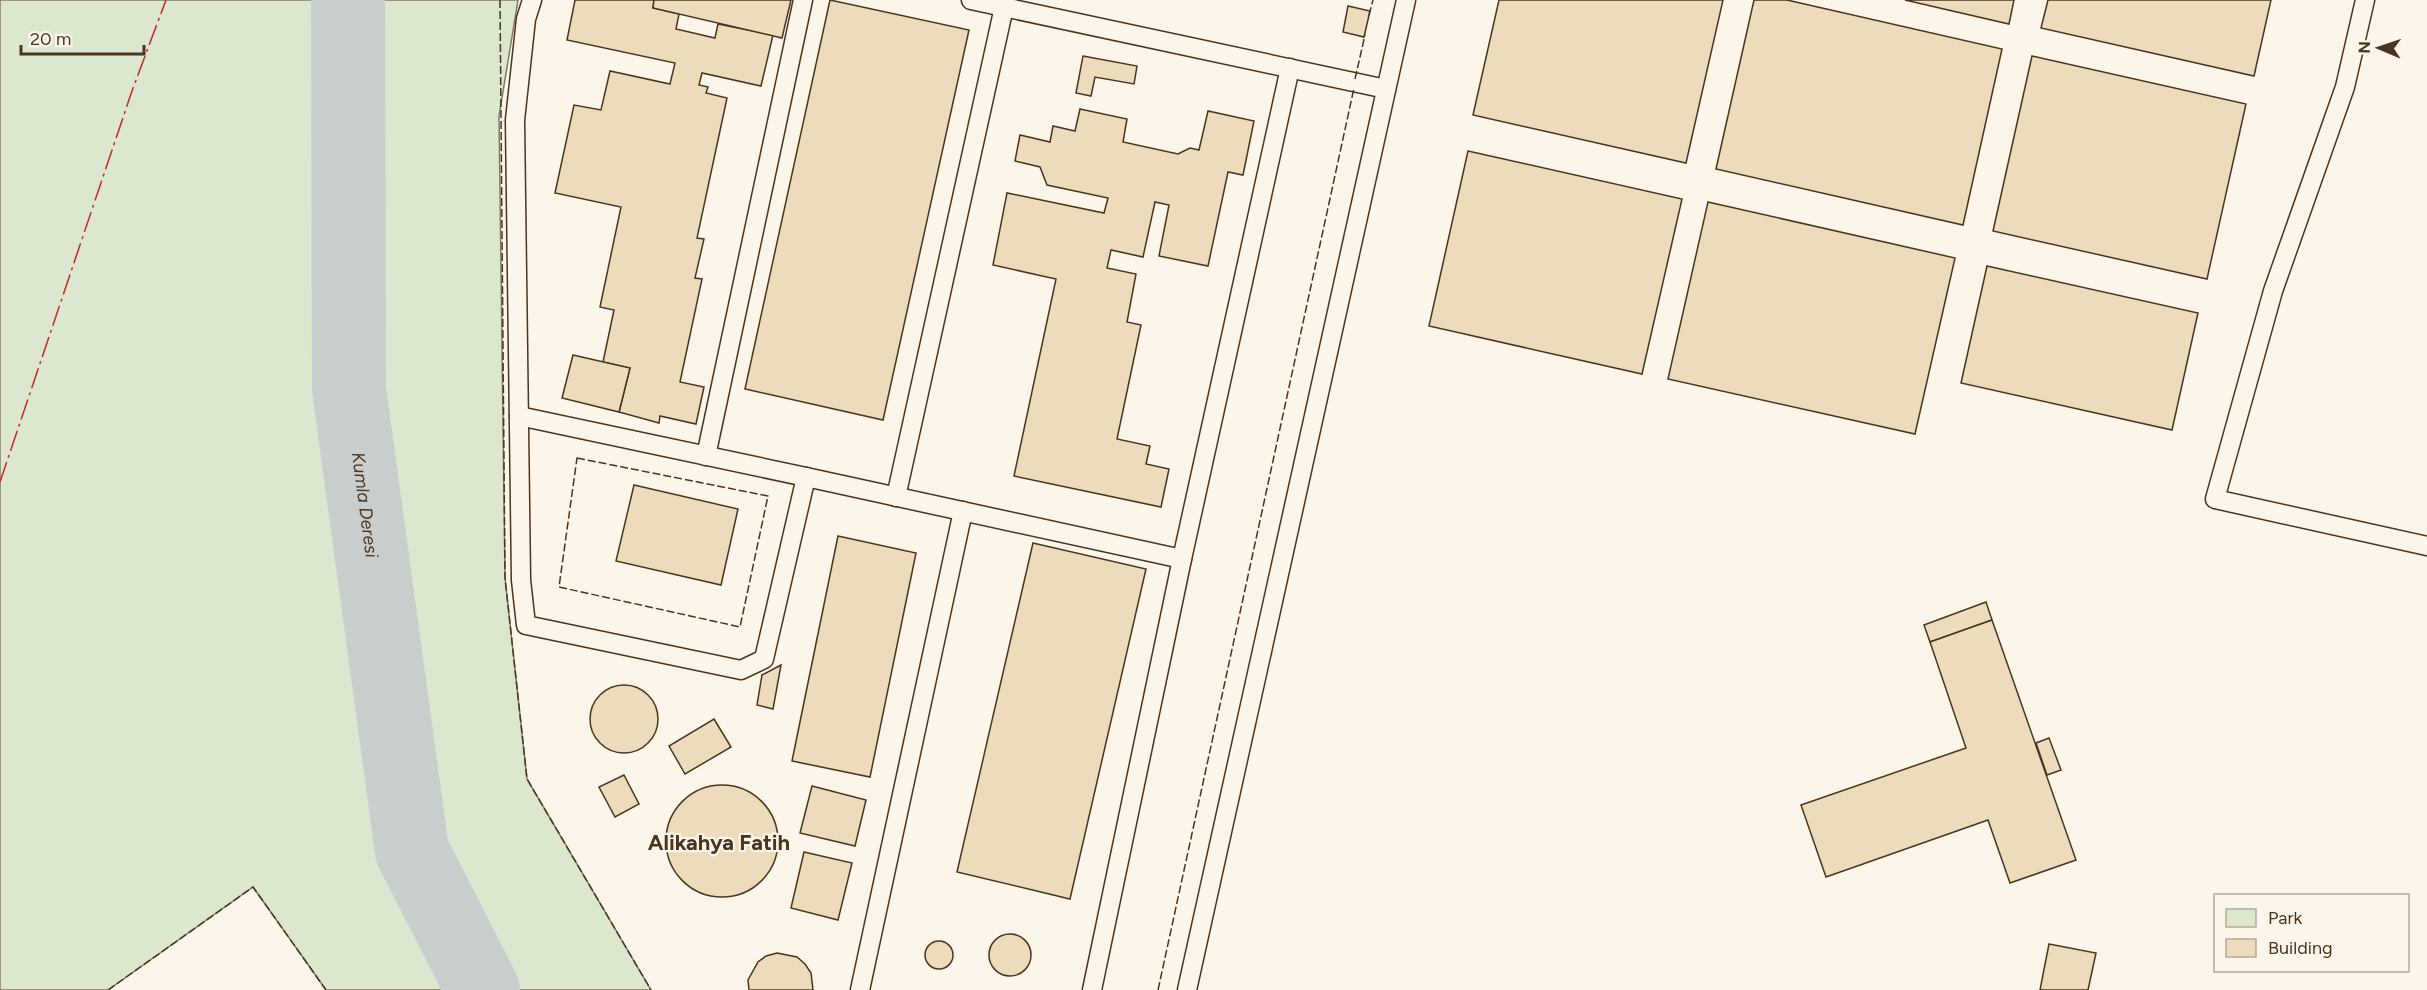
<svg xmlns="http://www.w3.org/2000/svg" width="2427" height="990" font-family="Figtree,sans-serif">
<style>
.green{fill:#dce7d0;stroke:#887966;stroke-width:1.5}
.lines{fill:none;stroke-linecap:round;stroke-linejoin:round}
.river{stroke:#c9cecd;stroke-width:74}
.building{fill:#ecdcbc;stroke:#4a3520;stroke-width:1.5}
.service-casing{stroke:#4a3520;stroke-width:21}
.service{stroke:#fbf6e9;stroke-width:18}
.fence{stroke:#4a3520;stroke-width:1.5;stroke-dasharray:8 3;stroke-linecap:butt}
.power{stroke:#c62828;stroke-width:1.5;stroke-dasharray:21 4.5 3 4.5;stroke-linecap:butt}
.labels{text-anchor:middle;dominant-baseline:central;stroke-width:4.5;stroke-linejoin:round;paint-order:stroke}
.water-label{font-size:18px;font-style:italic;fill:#4a3520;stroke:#fbf6e9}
.district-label{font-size:22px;font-weight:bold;fill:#4a3520;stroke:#fbf6e9}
</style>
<rect width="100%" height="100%" fill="#fbf6e9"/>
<path class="green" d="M 0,0 L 348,0 L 349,333 L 353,0 L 518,0 L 499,116 L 505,578 L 527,779 L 651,990 L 326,990 L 253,887 L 108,990 L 0,990 Z"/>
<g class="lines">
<path class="river" id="s1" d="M 348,0 L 349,389 L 412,851 L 483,990"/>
</g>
<g class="building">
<path d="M 575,0 L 654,0 L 653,8 L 679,14 L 676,29 L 715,38 L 718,24 L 773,35 L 761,86 L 702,73 L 699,85 L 708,87 L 706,93 L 727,98 L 697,238 L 704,239 L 695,278 L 702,279 L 680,382 L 704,387 L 696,424 L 660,416 L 659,423 L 619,412 L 630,368 L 603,362 L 614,310 L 600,307 L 621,207 L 555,193 L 574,105 L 601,110 L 610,71 L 670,84 L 675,63 L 567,40 Z"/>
<path d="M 654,0 L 791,0 L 782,38 L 653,8 Z"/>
<path d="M 830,0 L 969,30 L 883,420 L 745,389 Z"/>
<path d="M 1499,0 L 1723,0 L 1686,163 L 1473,115 Z"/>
<path d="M 1754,0 L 1787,0 L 2002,49 L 1963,225 L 1716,169 Z"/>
<path d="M 1905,0 L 2014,0 L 2009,24 Z"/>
<path d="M 2048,0 L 2271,0 L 2254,76 L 2041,28 Z"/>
<path d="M 1348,6 L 1370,11 L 1364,37 L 1343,32 Z"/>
<path d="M 1083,56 L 1137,66 L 1134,84 L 1095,77 L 1091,96 L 1076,93 Z"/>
<path d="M 2032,56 L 2246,104 L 2207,279 L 1993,231 Z"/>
<path d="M 1080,109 L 1127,119 L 1123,142 L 1178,154 L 1190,148 L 1199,150 L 1208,111 L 1254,121 L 1243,175 L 1228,172 L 1208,266 L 1159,256 L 1169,205 L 1155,202 L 1143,257 L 1111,250 L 1107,268 L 1136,274 L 1127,322 L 1141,325 L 1117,439 L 1150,446 L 1146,464 L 1169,469 L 1161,507 L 1014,476 L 1056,279 L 993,265 L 1007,193 L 1104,213 L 1108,198 L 1047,185 L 1040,167 L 1015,161 L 1020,135 L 1050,142 L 1053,126 L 1075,131 Z"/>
<path d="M 1468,151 L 1682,199 L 1642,374 L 1429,326 Z"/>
<path d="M 1708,202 L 1955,258 L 1915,434 L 1668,379 Z"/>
<path d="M 1987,266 L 2198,313 L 2172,430 L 1961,383 Z"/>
<path d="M 573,355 L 630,368 L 619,412 L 562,398 Z"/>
<path d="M 634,485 L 738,509 L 721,585 L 616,561 Z"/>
<path d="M 838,536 L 916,553 L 870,777 L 792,761 Z"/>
<path d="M 1033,543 L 1146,569 L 1070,899 L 957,872 Z"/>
<path d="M 1986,602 L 1992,620 L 1930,642 L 1924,625 Z"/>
<path d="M 1992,620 L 2076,860 L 2010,883 L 1988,820 L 1826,877 L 1801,805 L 1966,748 L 1930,642 Z"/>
<path d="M 781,665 L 773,709 L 757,705 L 762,675 Z"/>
<circle cx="624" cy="719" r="34"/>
<path d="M 714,719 L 731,747 L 685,774 L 669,746 Z"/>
<path d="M 2049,738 L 2061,770 L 2047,775 L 2036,743 Z"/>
<path d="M 624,775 L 639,804 L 615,817 L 599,787 Z"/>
<circle cx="722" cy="841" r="56"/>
<path d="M 812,786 L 866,800 L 855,846 L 800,833 Z"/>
<path d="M 804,852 L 852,863 L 838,920 L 791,908 Z"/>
<circle cx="1010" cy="955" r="21"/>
<circle cx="939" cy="955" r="14"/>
<path d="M 2049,944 L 2096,953 L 2088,990 L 2040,990 Z"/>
<path d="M 777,953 L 797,957 L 805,964 L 811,973 L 813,990 L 749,990 L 748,980 L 758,962 L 766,956 Z"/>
</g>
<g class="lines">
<defs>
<g id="service">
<path d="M 532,0 L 526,19 L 515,120 L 521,580 L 526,625 L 741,670 L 764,659 L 806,477 L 1182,559 L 1290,68"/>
<path d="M 971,0 L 1386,89"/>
<path d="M 2365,0 L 2345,87 L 2273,291 L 2215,499 L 2427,546"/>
<path d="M 519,416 L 806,477"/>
<path d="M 706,456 L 803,0"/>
<path d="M 896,497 L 1004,7"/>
<path d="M 860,990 L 963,511"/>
<path d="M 1092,990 L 1182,559"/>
<path d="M 1187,990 L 1406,0"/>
</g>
</defs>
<use href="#service" class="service-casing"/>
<use href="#service" class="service"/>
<g class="fence">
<path d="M 500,0 L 505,578 L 527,779 L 651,990"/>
<path d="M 1369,15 L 1373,0"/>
<path d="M 1355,79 L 1365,35"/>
<path d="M 577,458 L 768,496 L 740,627 L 559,587 Z"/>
<path d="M 108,990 L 253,887 L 326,990"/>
<path d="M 1158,990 L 1354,88"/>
</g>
<path class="power" d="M 0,482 L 132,91 L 166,0"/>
</g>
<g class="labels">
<g class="water-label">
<text stroke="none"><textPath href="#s1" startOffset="506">Kumla Deresi</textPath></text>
</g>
<g class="district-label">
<text x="719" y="842">Alikahya Fatih</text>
</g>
</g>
<rect x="2214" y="894" width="195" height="78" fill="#fbf6e9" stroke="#b4a999" stroke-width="1.5"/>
<rect x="2226" y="909" width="30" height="18" fill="#dce7d0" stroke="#b4a999" stroke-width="1.5"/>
<text x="2268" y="924" font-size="18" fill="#4a3520">Park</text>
<rect x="2226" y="939" width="30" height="18" fill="#ecdcbc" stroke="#b4a999" stroke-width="1.5"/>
<text x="2268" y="954" font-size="18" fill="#4a3520">Building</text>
<g transform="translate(2379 48) rotate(272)" stroke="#fbf6e9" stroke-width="4.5" paint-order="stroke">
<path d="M0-4.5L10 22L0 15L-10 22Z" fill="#4a3520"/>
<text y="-9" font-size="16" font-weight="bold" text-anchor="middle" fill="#4a3520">N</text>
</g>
<path d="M21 45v9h123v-9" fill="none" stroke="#4a3520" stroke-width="3"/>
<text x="30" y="45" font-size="18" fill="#4a3520" stroke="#fbf6e9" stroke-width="4.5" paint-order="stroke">20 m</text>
</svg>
